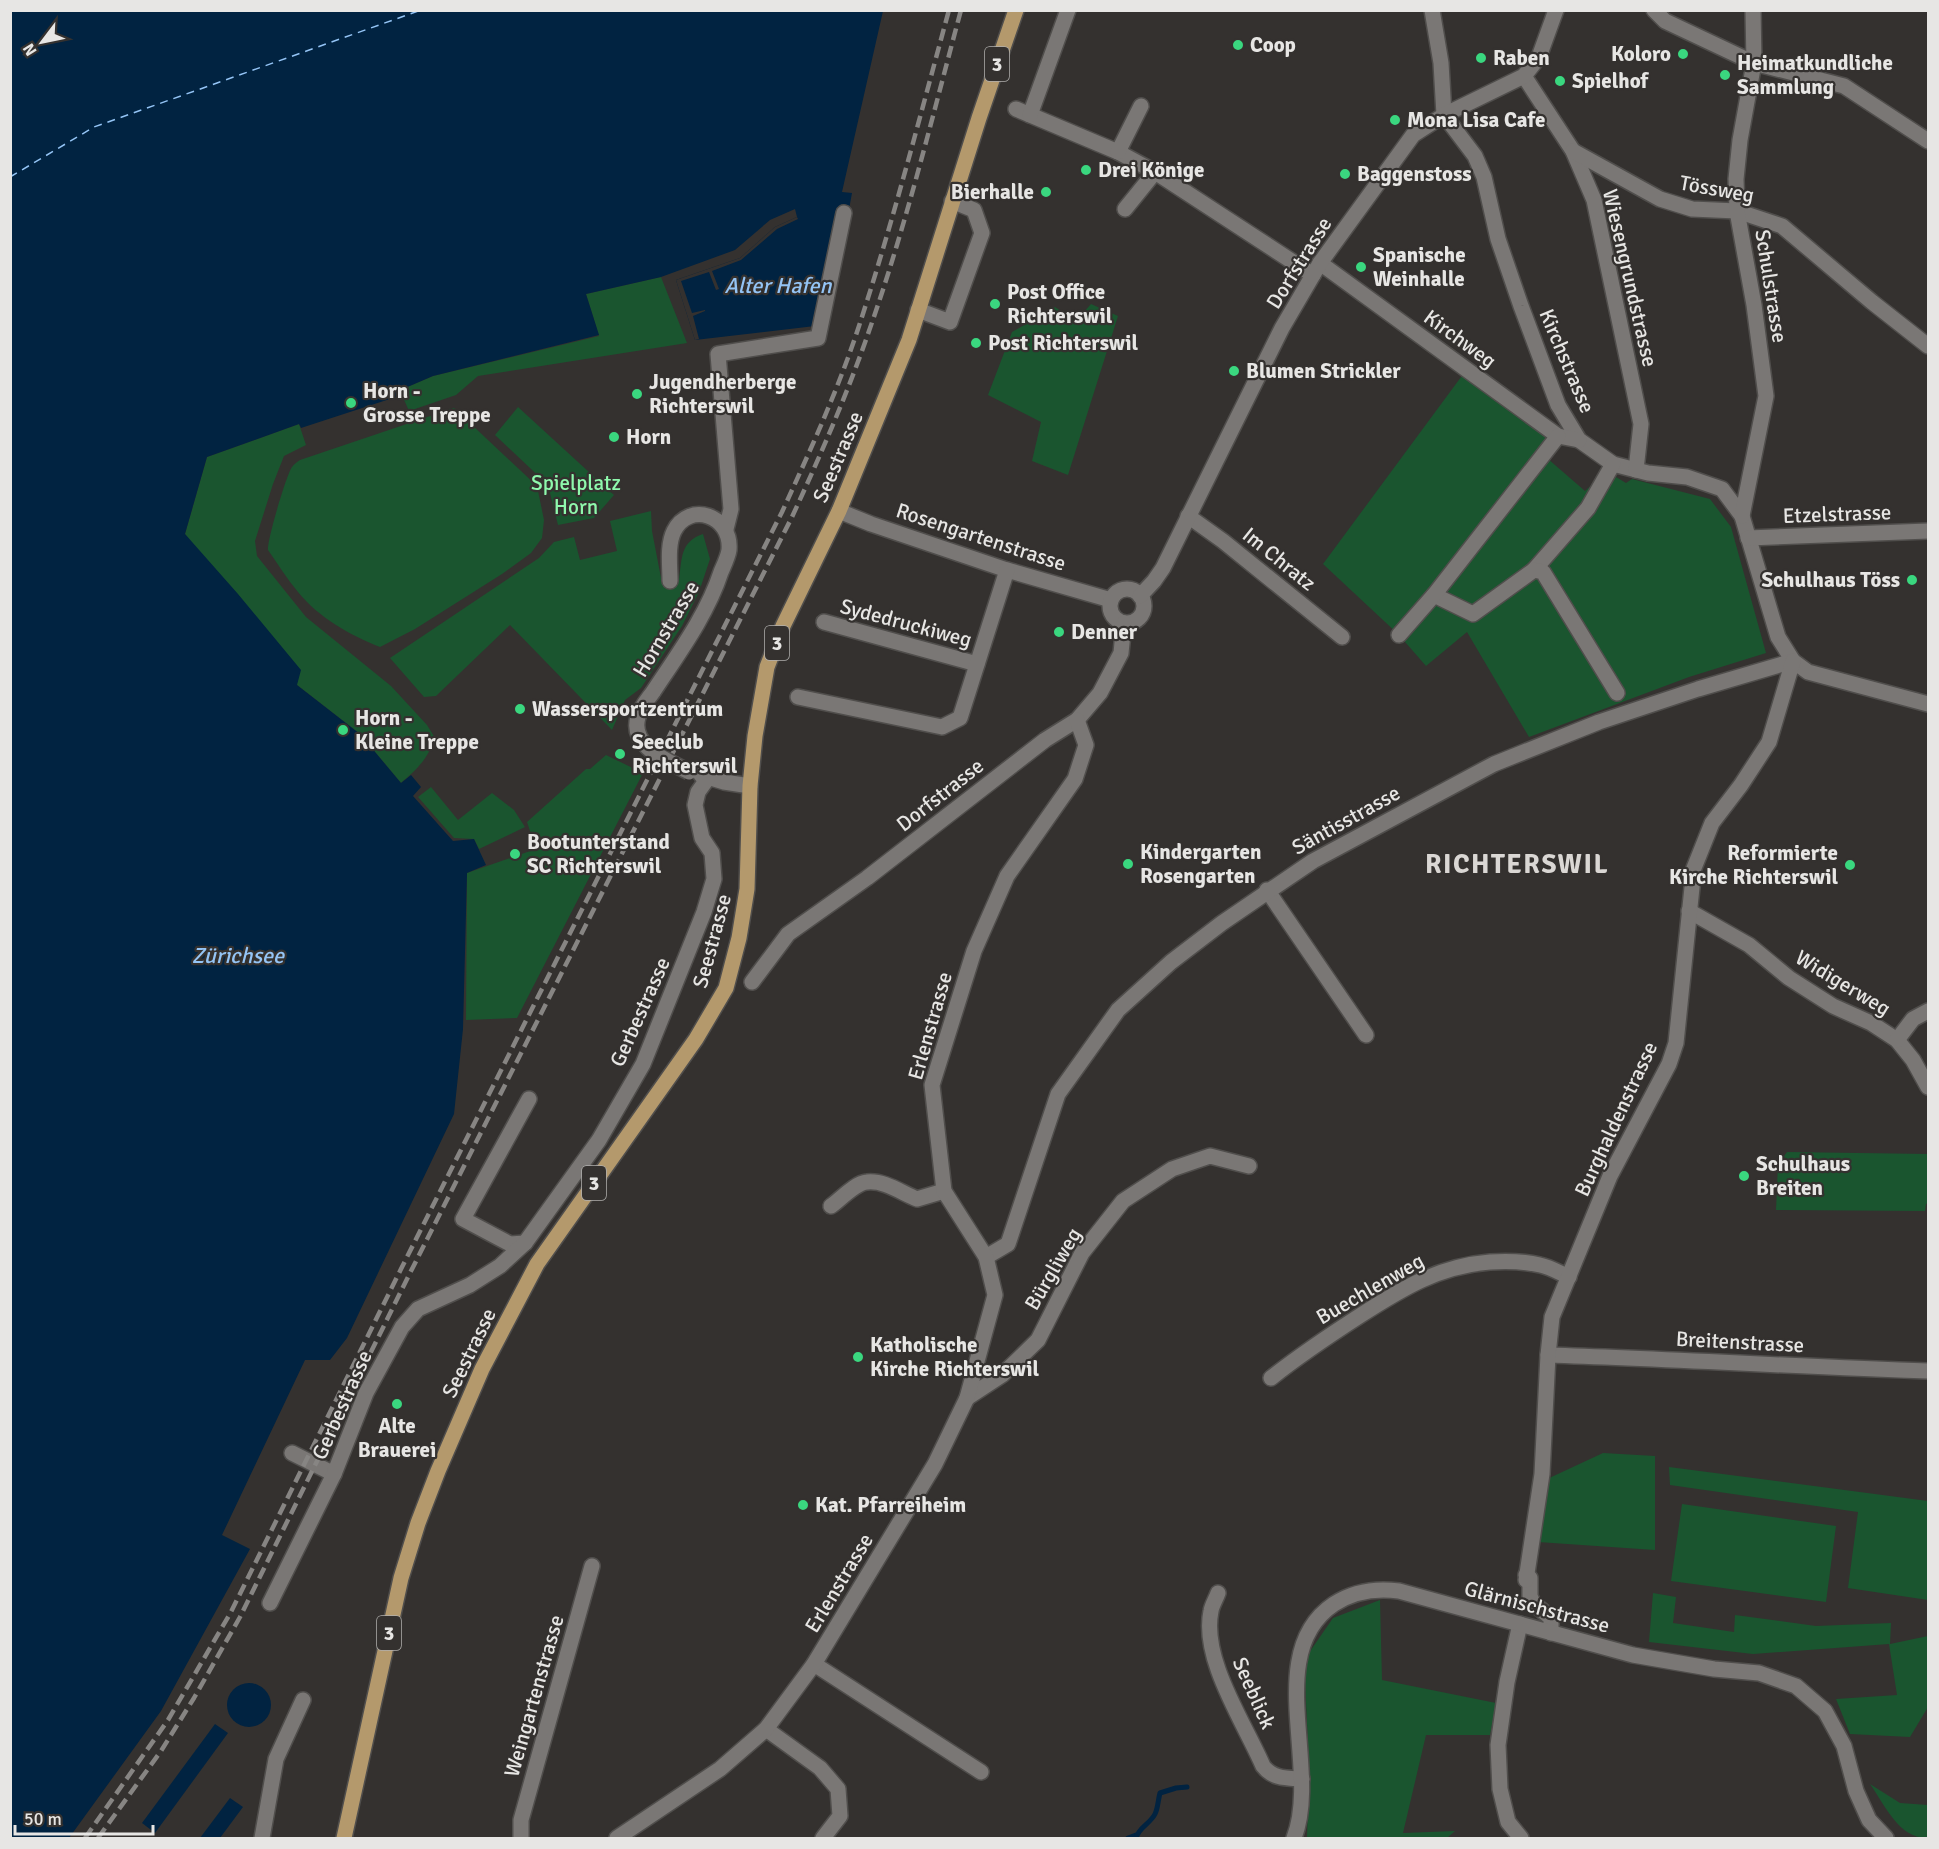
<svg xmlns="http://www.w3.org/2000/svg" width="1939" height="1849" font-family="Signika,sans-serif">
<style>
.green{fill:#1a552f}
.water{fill:#012341}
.pier{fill:#34312f}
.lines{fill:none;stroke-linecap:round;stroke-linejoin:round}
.stream{stroke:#012341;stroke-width:5}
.ferry{stroke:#94c4f5;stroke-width:1.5;stroke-dasharray:8 6;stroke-linecap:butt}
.minor-casing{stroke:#504e4c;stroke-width:18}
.major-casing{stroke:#504e4c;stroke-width:18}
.minor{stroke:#7a7775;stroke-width:15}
.major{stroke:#b4996c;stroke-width:15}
.rail{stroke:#878583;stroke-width:4.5;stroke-dasharray:12 6;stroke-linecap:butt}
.minor-bridge-casing{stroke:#504e4c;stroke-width:18;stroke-linecap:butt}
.minor-bridge{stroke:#7a7775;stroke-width:15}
.poi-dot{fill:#3ad77f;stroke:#34312f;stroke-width:2}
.labels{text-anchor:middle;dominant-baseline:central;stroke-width:4.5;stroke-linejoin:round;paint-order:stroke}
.shield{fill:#34312f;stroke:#b1b0ae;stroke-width:1.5}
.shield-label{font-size:20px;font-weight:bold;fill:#e7e6e4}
.poi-label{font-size:21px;font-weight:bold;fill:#e7e6e4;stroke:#34312f;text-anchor:start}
.street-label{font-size:21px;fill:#e7e6e4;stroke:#34312f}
.park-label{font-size:21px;fill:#8ff9ad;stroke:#34312f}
.water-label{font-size:22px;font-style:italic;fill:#94c4f5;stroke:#34312f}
.district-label{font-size:27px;font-weight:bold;letter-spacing:1.5px;fill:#dad7d4;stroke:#34312f}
</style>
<rect width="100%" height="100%" fill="#34312f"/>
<g class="green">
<path d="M 661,277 L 687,343 L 478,376 L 456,395 L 409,411 L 402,395 L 405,388 L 433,376 L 599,336 L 586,294 Z"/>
<path d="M 1091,304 L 1118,316 L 1068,475 L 1032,461 L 1041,422 L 988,395 L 1012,332 L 1055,307 L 1076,321 Z"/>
<path d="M 1464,373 L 1552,438 L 1540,452 L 1585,491 L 1599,478 L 1608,487 L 1616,477 L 1626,483 L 1632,479 L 1710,499 L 1731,527 L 1766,653 L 1689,677 L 1529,737 L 1467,632 L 1426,666 L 1399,635 L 1323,564 Z"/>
<path d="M 518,407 L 614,495 L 594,518 L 558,525 L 548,485 L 495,435 Z"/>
<path d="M 454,408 L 537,486 L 544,520 L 542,538 L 531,553 L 502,574 L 415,629 L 380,647 C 350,635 319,618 298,592 C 287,579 278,564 268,550 C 267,540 287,473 292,467 C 294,464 297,462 300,460 Z"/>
<path d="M 299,424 L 306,445 L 284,456 L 273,484 L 255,541 L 257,556 L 306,617 L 391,686 L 427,725 L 435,738 C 427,760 418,768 401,783 L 360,734 L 297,685 L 185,534 L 207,457 Z"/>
<path d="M 651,511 L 652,531 L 662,583 L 679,580 C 682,558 680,542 703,534 L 710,559 L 699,592 L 682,626 L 641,688 L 625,700 L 612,730 L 510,625 L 436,696 L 424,697 L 390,658 L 539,558 L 554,542 L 574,537 L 580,560 L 617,551 L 610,521 Z"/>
<path d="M 606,755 L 643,773 L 517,1018 L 466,1020 L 467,873 L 536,849 L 527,822 L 586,769 L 590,769 Z"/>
<path d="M 431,787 L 458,820 L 492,793 L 514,810 L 525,827 L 479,849 L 474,839 L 454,838 L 418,797 Z"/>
<path d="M 1787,1152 L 1928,1154 L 1928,1203 L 1926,1204 L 1925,1211 L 1776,1210 L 1778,1164 Z"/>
<path d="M 1603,1453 L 1655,1456 L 1655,1550 L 1538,1542 L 1545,1480 Z"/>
<path d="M 1669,1467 L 1928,1501 L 1928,1600 L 1848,1588 L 1858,1512 L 1670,1485 Z"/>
<path d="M 1682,1504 L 1836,1526 L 1826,1602 L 1671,1581 Z"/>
<path d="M 1653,1593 L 1676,1597 L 1673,1623 L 1734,1632 L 1735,1615 L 1816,1626 L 1891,1623 L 1890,1644 L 1928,1636 L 1928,1707 L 1910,1737 L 1850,1734 L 1836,1699 L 1897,1695 L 1889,1644 L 1753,1654 L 1649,1642 Z"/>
<path d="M 1380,1600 L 1382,1680 L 1496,1703 L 1490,1735 L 1426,1735 L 1403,1833 L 1455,1831 L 1447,1838 L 1307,1838 L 1309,1765 L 1304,1660 L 1333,1618 Z"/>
<path d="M 1870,1784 L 1900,1803 L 1928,1805 L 1928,1838 C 1899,1839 1885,1805 1870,1784 Z"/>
</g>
<g class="water">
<path d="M 11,11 L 883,11 L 842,192 L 852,193 L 845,231 L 815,326 L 695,340 L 676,280 L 740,258 L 775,227 L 797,217 L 795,209 L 770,220 L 735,250 L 661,277 L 586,294 L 599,335 L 433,376 L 405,388 L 402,395 L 301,428 L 299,424 L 207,457 L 185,534 L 238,594 L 301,670 L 297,685 L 360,734 L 401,783 L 411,775 L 421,787 L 413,796 L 453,841 L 474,839 L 486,865 L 467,873 L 463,1029 L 454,1114 L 347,1338 L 330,1360 L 305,1360 L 222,1535 L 250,1549 L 161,1711 L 69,1838 L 11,1838 Z"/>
<circle cx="249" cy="1705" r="22"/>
<path d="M 215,1724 L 228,1733 L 155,1833 L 142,1823 Z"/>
<path d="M 230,1798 L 243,1807 L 220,1838 L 200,1838 Z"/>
</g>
<path class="pier" d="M 797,217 L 798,219 L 777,229 L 741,260 L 712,271 L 719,289 L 716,290 L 709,272 L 681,281 L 692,313 L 705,310 L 705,311 L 693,316 L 699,339 L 695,340 L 676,280 L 740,258 L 775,227 Z"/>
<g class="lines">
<g class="stream">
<path d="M 1128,1838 L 1136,1835"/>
<path d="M 1136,1838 C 1139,1827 1150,1824 1155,1814 C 1158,1808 1158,1800 1160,1793 L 1176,1788 L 1187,1787"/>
</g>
<path class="ferry" d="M 10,177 L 94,127 L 421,10"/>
<defs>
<g id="minor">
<path d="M 1432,10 L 1441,63 L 1444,115 L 1475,156 L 1484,177 L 1498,239 L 1521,306 L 1558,405 L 1579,440 L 1613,464 L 1648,473 L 1687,477 L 1722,489 L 1742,516 L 1778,637 L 1793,661 L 1808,672 L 1928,704"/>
<path d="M 1654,10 L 1665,21 L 1754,63 L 1844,86 L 1928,141"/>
<path d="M 1524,76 L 1573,151 L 1594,200 L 1641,424 L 1636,470"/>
<path d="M 1016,109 L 1118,152 L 1155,172 L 1313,275"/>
<path d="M 1030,115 L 1068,10"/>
<path d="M 1573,151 L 1660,199 L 1692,209 L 1737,211 L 1782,226 L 1872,302 L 1928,346"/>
<path d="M 1118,152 L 1141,106"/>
<path d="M 1125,209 L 1155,172"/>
<path d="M 1320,263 L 1558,436 L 1579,440"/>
<path d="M 918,310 L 950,322 L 982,233 L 974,210 L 952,201"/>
<path d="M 839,511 L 871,524 L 1007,570 L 1111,600"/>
<path d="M 1188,516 L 1223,541 L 1342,637"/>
<path d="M 1742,516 L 1766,396 L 1754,305 L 1737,211 L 1736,179 L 1740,140 L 1754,63 L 1753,10"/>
<path d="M 726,529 L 731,509 L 718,354 L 818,338 L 844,213"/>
<path d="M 1748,538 L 1928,531"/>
<path d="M 1534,570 L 1588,508 L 1613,464"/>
<circle cx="1127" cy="606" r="17"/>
<path d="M 1434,595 L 1473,614 L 1534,570 L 1543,572 L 1617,693"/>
<path d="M 1140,596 L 1154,581 L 1163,568 L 1282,328 L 1320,263 L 1413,135 L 1444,115 L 1524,76 L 1539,57 L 1556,10"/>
<path d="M 824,622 L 977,664"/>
<path d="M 1399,635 L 1434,595 L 1558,436"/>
<path d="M 653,692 C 678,654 707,615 721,572 C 724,565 728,557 729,550 C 732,515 689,501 674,531 C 667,545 670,566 670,581"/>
<path d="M 798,697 L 942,727 L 960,718 L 1007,570"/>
<path d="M 701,775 L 724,782 L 750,786"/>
<path d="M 1267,890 L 1366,1035"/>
<path d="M 1689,911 L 1749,945 L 1789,978 L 1833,1006 L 1871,1023 L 1897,1040 L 1913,1060 L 1928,1087"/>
<path d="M 752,982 L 788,934 L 867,878 L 1045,740 L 1077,720 L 1100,693 L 1121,653 L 1124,623"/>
<path d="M 1897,1040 L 1913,1019 L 1928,1011"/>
<path d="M 831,1206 C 841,1199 855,1183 867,1182 C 884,1180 902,1193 917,1199 L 944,1191"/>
<path d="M 525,1243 L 510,1244 L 463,1219 L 529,1099"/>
<path d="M 986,1257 L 1008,1244 L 1058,1094 L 1118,1010 L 1171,962 L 1222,923 L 1313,861 L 1494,764 L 1599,722 L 1698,689 L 1793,661"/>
<path d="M 1548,1355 C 1675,1359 1802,1367 1928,1371"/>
<path d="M 1271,1378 C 1300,1355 1330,1335 1361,1315 C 1403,1288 1439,1266 1490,1262 C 1507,1261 1523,1261 1540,1265 C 1550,1267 1560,1273 1569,1277"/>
<path d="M 967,1398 L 1002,1375 L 1038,1340 L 1082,1253 L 1123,1201 L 1172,1169 L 1210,1156 L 1249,1166"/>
<path d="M 292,1453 L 334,1474"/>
<path d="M 1526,1575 L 1530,1578 L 1530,1596 L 1533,1603 L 1551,1618 L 1551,1633"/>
<path d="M 1526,1580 L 1542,1474 L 1548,1355 L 1552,1317 L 1610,1176 L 1669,1064 L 1676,1043 L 1694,868 L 1712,823 L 1741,785 L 1769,742 L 1793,661"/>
<path d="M 1218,1593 C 1216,1599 1212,1605 1211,1611 C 1201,1659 1244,1722 1263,1766 C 1273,1779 1286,1778 1302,1779"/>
<path d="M 270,1603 L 334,1474 L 366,1393 L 402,1327 L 418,1309 L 470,1285 L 500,1266 L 525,1243 L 599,1140 L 643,1064 L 704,912 L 714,879 L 712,853 L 702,838 L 695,805 L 698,792 L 708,778"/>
<path d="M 1520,1624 L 1507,1682 L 1498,1745 L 1500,1789 L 1508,1822 L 1521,1838"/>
<path d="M 814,1664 L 981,1772"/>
<path d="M 766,1729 L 820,1768 L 838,1789 L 840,1816 L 823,1838"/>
<path d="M 262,1838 L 276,1759 L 303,1700"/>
<path d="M 521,1838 L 521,1820 L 592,1566"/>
<path d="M 617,1838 L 720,1769 L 766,1729 L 814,1664 L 935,1464 L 967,1398 L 995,1295 L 986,1257 L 944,1191 L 932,1085 L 974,951 L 1007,876 L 1075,779 L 1086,745 L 1077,720"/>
<path d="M 1294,1838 C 1321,1768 1262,1652 1334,1604 C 1354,1591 1376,1588 1399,1591 L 1633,1655 L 1714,1669 L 1759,1673 L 1796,1686 L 1825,1711 L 1844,1746 L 1856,1791 L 1869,1820 L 1886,1838"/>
</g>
<path id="major" d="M 344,1838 L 401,1578 L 418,1523 L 438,1471 L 482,1369 L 537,1264 L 696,1039 L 726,988 L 739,938 L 747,889 L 750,786 L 755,736 L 767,667 L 783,626 L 839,511 L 909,340 L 979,118 L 1016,10"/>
</defs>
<use href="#minor" class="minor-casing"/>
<use href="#major" class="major-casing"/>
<use href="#minor" class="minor"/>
<use href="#major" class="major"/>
<g class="rail">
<path d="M 85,1838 L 168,1720 L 231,1612 L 401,1269 L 782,512 C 810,451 838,390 859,326 C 893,222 920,116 949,10"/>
<path d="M 98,1838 L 161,1751 L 194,1698 L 240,1617 L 409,1275 L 792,517 C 820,456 847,395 869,331 C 906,226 932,118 961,10"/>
</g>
<defs>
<path id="minor-bridge" d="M 653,692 C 648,699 640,708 638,717 C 629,747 669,761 689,772"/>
</defs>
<use href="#minor-bridge" class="minor-bridge-casing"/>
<use href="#minor-bridge" class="minor-bridge"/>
</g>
<g class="poi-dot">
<circle cx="1238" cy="45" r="6"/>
<circle cx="1683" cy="54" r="6"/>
<circle cx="1481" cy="58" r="6"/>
<circle cx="1725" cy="75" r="6"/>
<circle cx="1560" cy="81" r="6"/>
<circle cx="1395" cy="120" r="6"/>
<circle cx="1086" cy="170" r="6"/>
<circle cx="1345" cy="174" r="6"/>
<circle cx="1046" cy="192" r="6"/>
<circle cx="1361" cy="267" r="6"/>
<circle cx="995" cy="304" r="6"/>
<circle cx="976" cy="343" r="6"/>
<circle cx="1234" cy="371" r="6"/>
<circle cx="637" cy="394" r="6"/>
<circle cx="351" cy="403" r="6"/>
<circle cx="614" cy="437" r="6"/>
<circle cx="1912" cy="580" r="6"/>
<circle cx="1059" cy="632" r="6"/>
<circle cx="520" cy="709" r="6"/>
<circle cx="343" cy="730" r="6"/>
<circle cx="620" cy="754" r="6"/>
<circle cx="515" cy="854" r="6"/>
<circle cx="1128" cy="864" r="6"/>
<circle cx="1850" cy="865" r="6"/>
<circle cx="1744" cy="1176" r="6"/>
<circle cx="858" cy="1357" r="6"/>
<circle cx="397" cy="1404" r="6"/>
<circle cx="803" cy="1505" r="6"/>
</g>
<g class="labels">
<g class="shield">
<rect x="985" y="47" width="24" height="34" rx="4.5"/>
<rect x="765" y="626" width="24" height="34" rx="4.5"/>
<rect x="582" y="1166" width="24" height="34" rx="4.5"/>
<rect x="377" y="1616" width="24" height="34" rx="4.5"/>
</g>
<g class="shield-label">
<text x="997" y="64">3</text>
<text x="777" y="643">3</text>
<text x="594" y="1183">3</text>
<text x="389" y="1633">3</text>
</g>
<g class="poi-label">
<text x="1250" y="45">Coop</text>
<text x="1671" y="54" text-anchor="end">Koloro</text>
<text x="1493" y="58">Raben</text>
<text x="1737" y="63">Heimatkundliche<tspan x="1737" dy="24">Sammlung</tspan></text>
<text x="1572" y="81">Spielhof</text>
<text x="1407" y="120">Mona Lisa Cafe</text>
<text x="1098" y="170">Drei Könige</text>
<text x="1357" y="174">Baggenstoss</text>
<text x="1034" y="192" text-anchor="end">Bierhalle</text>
<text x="1373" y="255">Spanische<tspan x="1373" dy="24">Weinhalle</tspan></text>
<text x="1007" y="292">Post Office<tspan x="1007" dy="24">Richterswil</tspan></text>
<text x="988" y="343">Post Richterswil</text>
<text x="1246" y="371">Blumen Strickler</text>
<text x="649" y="382">Jugendherberge<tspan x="649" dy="24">Richterswil</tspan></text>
<text x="363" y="391">Horn -<tspan x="363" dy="24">Grosse Treppe</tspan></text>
<text x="626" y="437">Horn</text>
<text x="1900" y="580" text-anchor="end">Schulhaus Töss</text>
<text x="1071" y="632">Denner</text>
<text x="532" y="709">Wassersportzentrum</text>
<text x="355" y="718">Horn -<tspan x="355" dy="24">Kleine Treppe</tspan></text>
<text x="632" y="742">Seeclub<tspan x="632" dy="24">Richterswil</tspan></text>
<text x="527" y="842">Bootunterstand<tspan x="527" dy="24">SC Richterswil</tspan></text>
<text x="1140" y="852">Kindergarten<tspan x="1140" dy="24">Rosengarten</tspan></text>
<text x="1838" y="853" text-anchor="end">Reformierte<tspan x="1838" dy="24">Kirche Richterswil</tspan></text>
<text x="1756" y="1164">Schulhaus<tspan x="1756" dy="24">Breiten</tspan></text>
<text x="870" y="1345">Katholische<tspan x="870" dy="24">Kirche Richterswil</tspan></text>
<text x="397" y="1426" text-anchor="middle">Alte<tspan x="397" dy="24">Brauerei</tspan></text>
<text x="815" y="1505">Kat. Pfarreiheim</text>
</g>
<g class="street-label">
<text transform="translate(1717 189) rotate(10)">Tössweg</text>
<text transform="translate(1299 263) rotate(-58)">Dorfstrasse</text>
<text transform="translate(1630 278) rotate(77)">Wiesengrundstrasse</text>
<text transform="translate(1771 286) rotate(81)">Schulstrasse</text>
<text transform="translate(1460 339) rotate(36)">Kirchweg</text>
<text transform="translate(1567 361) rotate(67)">Kirchstrasse</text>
<text transform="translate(838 457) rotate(-67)">Seestrasse</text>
<text transform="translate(1837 514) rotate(-2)">Etzelstrasse</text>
<text transform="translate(981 537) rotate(18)">Rosengartenstrasse</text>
<text transform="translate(1279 559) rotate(39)">Im Chratz</text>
<text transform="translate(906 623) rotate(15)">Sydedruckiweg</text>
<text transform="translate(666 629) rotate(-59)">Hornstrasse</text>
<text transform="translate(940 795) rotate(-38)">Dorfstrasse</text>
<text transform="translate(1346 820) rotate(-29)">Säntisstrasse</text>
<text transform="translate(712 941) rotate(-75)">Seestrasse</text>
<text transform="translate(1843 983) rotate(31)">Widigerweg</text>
<text transform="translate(640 1012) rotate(-66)">Gerbestrasse</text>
<text transform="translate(930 1026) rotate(-74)">Erlenstrasse</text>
<text transform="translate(1616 1119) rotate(-65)">Burghaldenstrasse</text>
<text transform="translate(1053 1269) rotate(-60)">Bürgliweg</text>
<text transform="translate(1370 1289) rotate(-30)">Buechlenweg</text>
<text transform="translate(1740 1342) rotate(3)">Breitenstrasse</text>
<text transform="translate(469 1353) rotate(-64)">Seestrasse</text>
<text transform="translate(342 1405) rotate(-66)">Gerbestrasse</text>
<text transform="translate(839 1583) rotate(-59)">Erlenstrasse</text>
<text transform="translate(1537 1607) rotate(15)">Glärnischstrasse</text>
<text transform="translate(1254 1693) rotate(66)">Seeblick</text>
<text transform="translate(534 1696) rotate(-74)">Weingartenstrasse</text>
</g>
<g class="park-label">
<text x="576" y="483">Spielplatz<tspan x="576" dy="24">Horn</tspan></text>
</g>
<g class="water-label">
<text x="778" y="285">Alter Hafen</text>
<text x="238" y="955">Zürichsee</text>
</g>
<g class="district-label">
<text x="1517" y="864">RICHTERSWIL</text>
</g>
</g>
<rect width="1939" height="1849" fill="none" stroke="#e7e6e4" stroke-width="24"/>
<g transform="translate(42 42) rotate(238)" stroke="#34312f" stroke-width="4.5" paint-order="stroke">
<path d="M0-4.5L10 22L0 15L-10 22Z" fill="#e7e6e4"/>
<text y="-9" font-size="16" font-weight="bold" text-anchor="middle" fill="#e7e6e4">N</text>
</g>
<path d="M15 1825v9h138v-9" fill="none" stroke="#e7e6e4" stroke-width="3"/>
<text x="24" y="1825" font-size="18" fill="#e7e6e4" stroke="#34312f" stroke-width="4.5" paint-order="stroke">50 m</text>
</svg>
